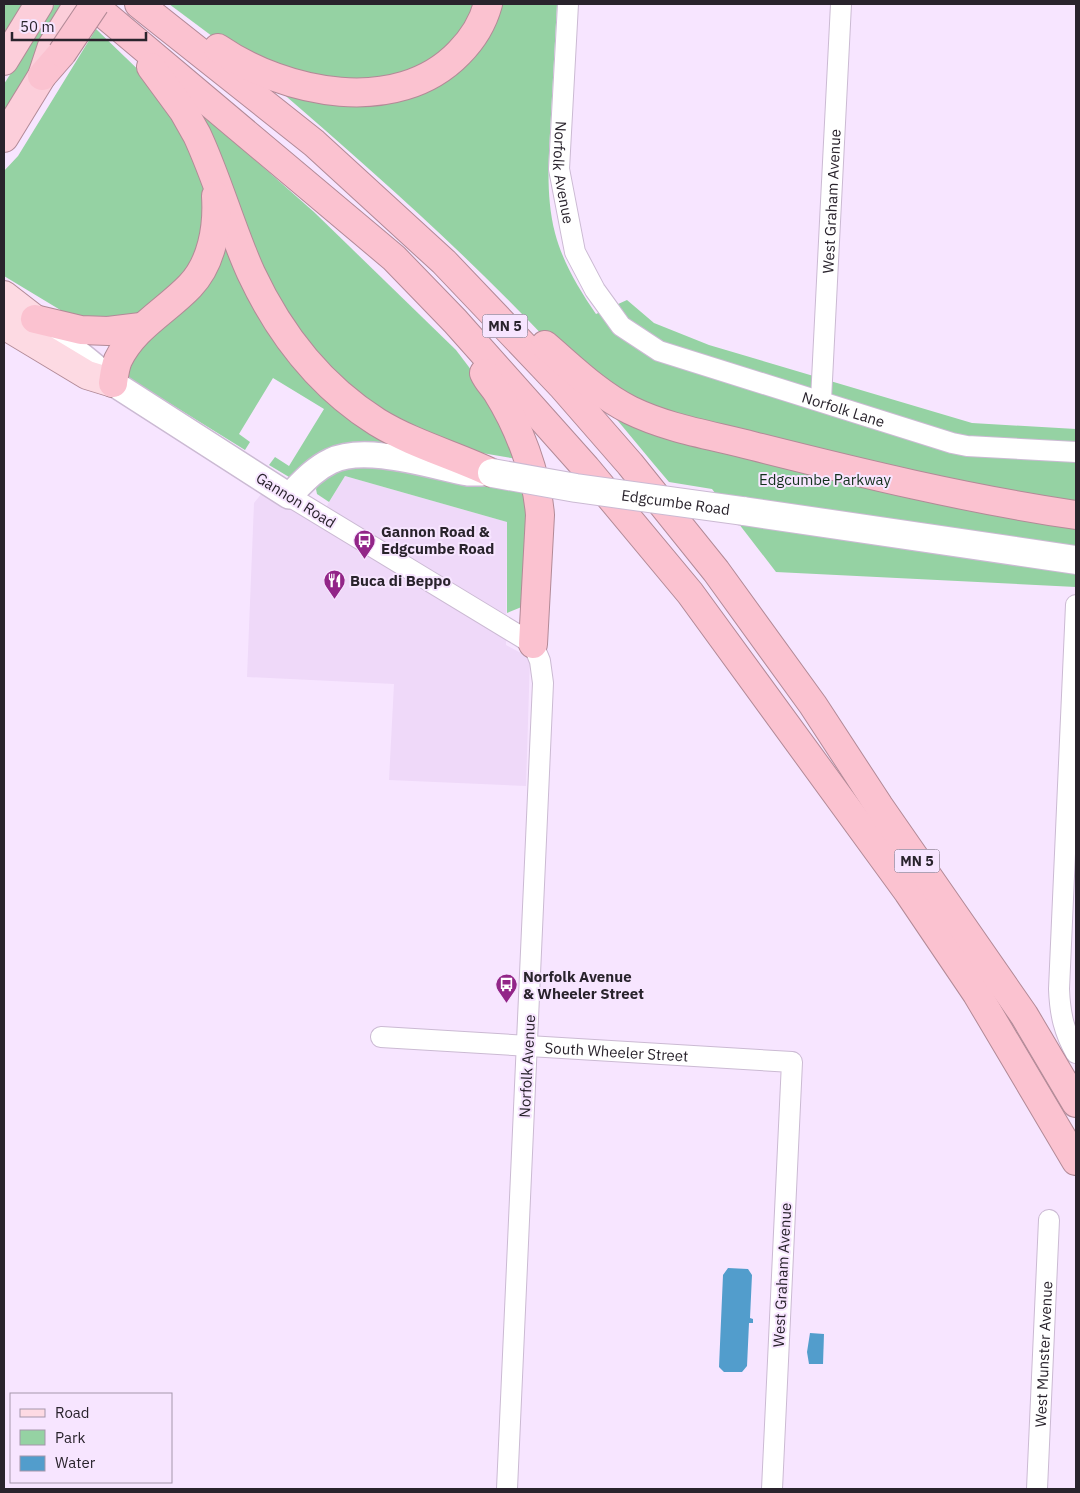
<svg xmlns="http://www.w3.org/2000/svg" width="1080" height="1493" font-family="'IBM Plex Sans',sans-serif">
<style>
.built{fill:#efd9f9}
.green{fill:#95d2a3}
.water{fill:#529dcc}
.lines{fill:none;stroke-linecap:round;stroke-linejoin:round}
.minor-casing{stroke:#cbbad3;stroke-width:22}
.tertiary-casing{stroke:#cbbad3;stroke-width:28}
.secondary-casing{stroke:#cbbad3;stroke-width:30}
.primary-casing{stroke:#b28a97;stroke-width:30}
.trunk-casing{stroke:#b28a97;stroke-width:30}
.motorway-casing{stroke:#b28a97;stroke-width:30}
.minor{stroke:#fff;stroke-width:20}
.tertiary{stroke:#fff;stroke-width:25}
.secondary{stroke:#fff;stroke-width:28}
.primary{stroke:#fddae3;stroke-width:28}
.trunk{stroke:#fcceda;stroke-width:28}
.motorway{stroke:#fbc2d0;stroke-width:28}
.secondary-bridge-casing{stroke:#cbbad3;stroke-width:30;stroke-linecap:butt}
.motorway-bridge-casing{stroke:#b28a97;stroke-width:30;stroke-linecap:butt}
.secondary-bridge{stroke:#fff;stroke-width:28}
.motorway-bridge{stroke:#fbc2d0;stroke-width:28}
.labels{text-anchor:middle;dominant-baseline:central;stroke-width:4;stroke-linejoin:round;paint-order:stroke}
.shield{fill:#f7e5ff;stroke:#675d6b;stroke-width:1}
.shield-label{font-size:14px;font-weight:bold;fill:#29232c}
.street-label{font-size:15px;fill:#29232c;stroke:#f7e5ff}
.park-label{font-size:15px;fill:#13311c;stroke:#f7e5ff}
.poi-label{font-size:15px;font-weight:bold;fill:#29232c;stroke:#f7e5ff;text-anchor:start}
</style>
<rect width="100%" height="100%" fill="#f7e5ff"/>
<path class="built" d="M 345,476 L 507,522 L 506,645 L 530,658 L 526,786 L 389,780 L 394,684 L 247,677 L 254,503 L 262,493 L 316,524 Z"/>
<g class="green">
<path d="M 4,4 L 23,4 L 4,36 Z"/>
<path d="M 55,4 L 63,4 L 68,7 L 4,117 L 4,84 Z"/>
<path d="M 169,4 L 480,4 L 470,26 L 418,74 L 334,83 L 228,48 Z"/>
<path d="M 497,4 L 557,4 C 555,41 553,78 551,115 C 549,154 545,194 555,233 C 563,263 579,289 596,314 L 627,300 L 654,323 L 709,345 L 972,423 L 1076,429 L 1076,587 L 776,572 L 712,489 L 669,482 C 630,436 592,388 551,344 C 466,254 374,172 280,91 L 381,101 Z"/>
<path d="M 96,29 L 154,85 L 204,177 L 208,217 L 192,269 L 147,310 L 110,321 L 67,314 L 4,276 L 4,171 L 18,156 Z"/>
<path d="M 202,113 L 314,212 L 456,350 L 478,379 L 523,460 L 464,450 L 441,444 L 345,388 L 280,313 L 197,118 Z"/>
<path d="M 220,248 L 232,248 L 245,284 L 408,447 L 323,452 L 306,461 L 289,477 L 269,465 L 275,457 L 289,466 L 324,409 L 273,378 L 239,434 L 250,442 L 245,450 L 129,378 L 126,373 L 128,362 Z"/>
<path d="M 355,462 L 529,490 L 524,606 L 507,613 L 507,522 L 345,476 L 329,502 L 317,494 L 316,489 L 322,476 Z"/>
</g>
<g class="water">
<path d="M 728,1268 L 748,1269 L 752,1275 L 750,1318 L 753,1319 L 753,1323 L 749,1323 L 747,1366 L 742,1372 L 724,1372 L 719,1367 L 723,1275 Z"/>
<path d="M 810,1333 L 824,1334 L 823,1364 L 809,1364 L 807,1352 Z"/>
</g>
<g class="lines">
<defs>
<g id="minor">
<path id="s1" d="M 568,4 L 559,169 L 575,252 L 595,290 L 621,326 L 659,351 L 952,443 L 967,446 L 1076,452"/>
<path id="s2" d="M 821,400 L 841,4"/>
<path d="M 289,496 L 533,644 L 540,661 L 543,683 L 507,1489"/>
<path d="M 1076,605 L 1059,989 C 1060,1014 1064,1032 1076,1053"/>
<path id="s3" d="M 381,1037 L 792,1062 L 772,1489"/>
<path id="s4" d="M 1037,1489 L 1049,1220"/>
</g>
<path id="tertiary" d="M 35,319 C 61,341 89,359 113,383 L 289,496 C 302,483 314,469 331,461 C 365,444 431,466 468,473 L 482,473"/>
<path id="secondary" d="M 743,511 L 1076,560"/>
<g id="primary">
<path d="M 4,295 L 35,319"/>
<path d="M 4,325 L 87,375 L 113,383"/>
</g>
<g id="trunk">
<path d="M 4,61 L 39,4"/>
<path d="M 4,138 L 42,76 L 52,46 L 78,4"/>
</g>
<g id="motorway">
<path d="M 92,4 L 394,258 L 455,321 L 586,468 L 690,593 L 908,892 L 977,994 L 1076,1161"/>
<path d="M 139,4 L 314,143 L 444,262 L 562,386 L 630,464 L 716,571 L 813,705 L 879,806 L 1024,1015 L 1076,1103"/>
<path d="M 218,48 C 285,94 397,117 459,53 C 473,39 483,22 488,4"/>
<path d="M 151,67 L 184,112 L 197,135 C 218,180 231,229 251,273 C 280,335 320,386 377,422 C 413,444 454,455 492,473"/>
<path d="M 42,76 L 62,53"/>
<path d="M 35,319 L 81,330 L 108,331 L 141,327"/>
<path d="M 545,345 C 572,368 598,394 630,410 C 669,429 711,435 753,446 C 860,473 967,499 1076,515"/>
<path d="M 484,373 C 487,380 493,386 497,392 C 519,427 537,474 540,515 L 533,644"/>
<path d="M 113,383 C 114,376 115,367 118,360 C 134,327 165,312 190,286 C 212,263 218,227 216,196"/>
</g>
</defs>
<use href="#minor" class="minor-casing"/>
<use href="#tertiary" class="tertiary-casing"/>
<use href="#secondary" class="secondary-casing"/>
<use href="#primary" class="primary-casing"/>
<use href="#trunk" class="trunk-casing"/>
<use href="#motorway" class="motorway-casing"/>
<use href="#minor" class="minor"/>
<use href="#tertiary" class="tertiary"/>
<use href="#secondary" class="secondary"/>
<use href="#primary" class="primary"/>
<use href="#trunk" class="trunk"/>
<use href="#motorway" class="motorway"/>
<defs>
<g id="secondary-bridge">
<path id="s5" d="M 492,473 L 576,488 L 743,511"/>
</g>
<path id="motorway-bridge" d="M 62,53 L 95,4"/>
</defs>
<use href="#secondary-bridge" class="secondary-bridge-casing"/>
<use href="#motorway-bridge" class="motorway-bridge-casing"/>
<use href="#secondary-bridge" class="secondary-bridge"/>
<use href="#motorway-bridge" class="motorway-bridge"/>
</g>
<defs>
<symbol id="bus-pin" viewBox="-11 -11 22 30"><path d="M0 17L-7.5 6A9.5 9.5 0 1 1 7.5 6Z" fill="#922588" stroke="#f7e5ff"/><path d="M-5-6H5V4H4V6H2V4H-2V6H-4V4H-5ZM-3.5-4V0h7V-4ZM-3.5 1.2v1.5H-2V1.2ZM2 1.2v1.5H3.5V1.2Z" fill="#fff"/></symbol>
<symbol id="restaurant-pin" viewBox="-11 -11 22 30"><path d="M0 17L-7.5 6A9.5 9.5 0 1 1 7.5 6Z" fill="#922588" stroke="#f7e5ff"/><path d="M-5-6h1v4h1v-4h1v4h1v-4h1v5L-1.5 .5V6h-2V.5L-5-1ZM5-6V6H3V1.5H1.5Q1.5-4 5-6Z" fill="#fff"/></symbol>
</defs>
<g fill-rule="evenodd">
<use href="#bus-pin" x="352" y="528" width="25" height="34"/>
<use href="#restaurant-pin" x="322" y="568" width="25" height="34"/>
<use href="#bus-pin" x="494" y="972" width="25" height="34"/>
</g>
<g class="labels">
<g class="shield">
<rect x="482.5" y="314.5" width="45" height="23" rx="4"/>
<rect x="894.5" y="849.5" width="45" height="23" rx="4"/>
</g>
<g class="shield-label">
<text x="505" y="326">MN 5</text>
<text x="917" y="861">MN 5</text>
</g>
<g class="street-label">
<text stroke="none"><textPath href="#s1" startOffset="169">Norfolk Avenue</textPath></text>
<text stroke="none"><textPath href="#s2" startOffset="199">West Graham Avenue</textPath></text>
<text stroke="none"><textPath href="#s1" startOffset="576">Norfolk Lane</textPath></text>
<text transform="translate(296 500) rotate(32)">Gannon Road</text>
<text stroke="none"><textPath href="#s5" startOffset="186">Edgcumbe Road</textPath></text>
<text stroke="none"><textPath href="#s3" startOffset="236">South Wheeler Street</textPath></text>
<text transform="translate(527 1066) rotate(-87)">Norfolk Avenue</text>
<text transform="translate(782 1275) rotate(-87)">West Graham Avenue</text>
<text stroke="none"><textPath href="#s4" startOffset="135">West Munster Avenue</textPath></text>
</g>
<g class="park-label">
<text x="825" y="479">Edgcumbe Parkway</text>
</g>
<g class="poi-label">
<text x="381" y="531">Gannon Road &amp;<tspan x="381" dy="17">Edgcumbe Road</tspan></text>
<text x="350" y="580">Buca di Beppo</text>
<text x="523" y="976">Norfolk Avenue<tspan x="523" dy="17">&amp; Wheeler Street</tspan></text>
</g>
</g>
<rect width="1080" height="1493" fill="none" stroke="#29232c" stroke-width="10"/>
<rect x="10" y="1393" width="162" height="90" fill="#f7e5ff" stroke="#a597ab"/>
<rect x="20" y="1409" width="25" height="8" fill="#fddae3" stroke="#a597ab"/>
<text x="55" y="1418" font-size="15" fill="#29232c">Road</text>
<rect x="20" y="1430" width="25" height="15" fill="#95d2a3" stroke="#a597ab"/>
<text x="55" y="1443" font-size="15" fill="#29232c">Park</text>
<rect x="20" y="1456" width="25" height="15" fill="#529dcc" stroke="#a597ab"/>
<text x="55" y="1468" font-size="15" fill="#29232c">Water</text>
<path d="M12 32v8h134v-8" fill="none" stroke="#29232c" stroke-width="2.5"/>
<text x="20" y="32" font-size="15" fill="#29232c" stroke="#f7e5ff" stroke-width="4" paint-order="stroke">50 m</text>
</svg>
